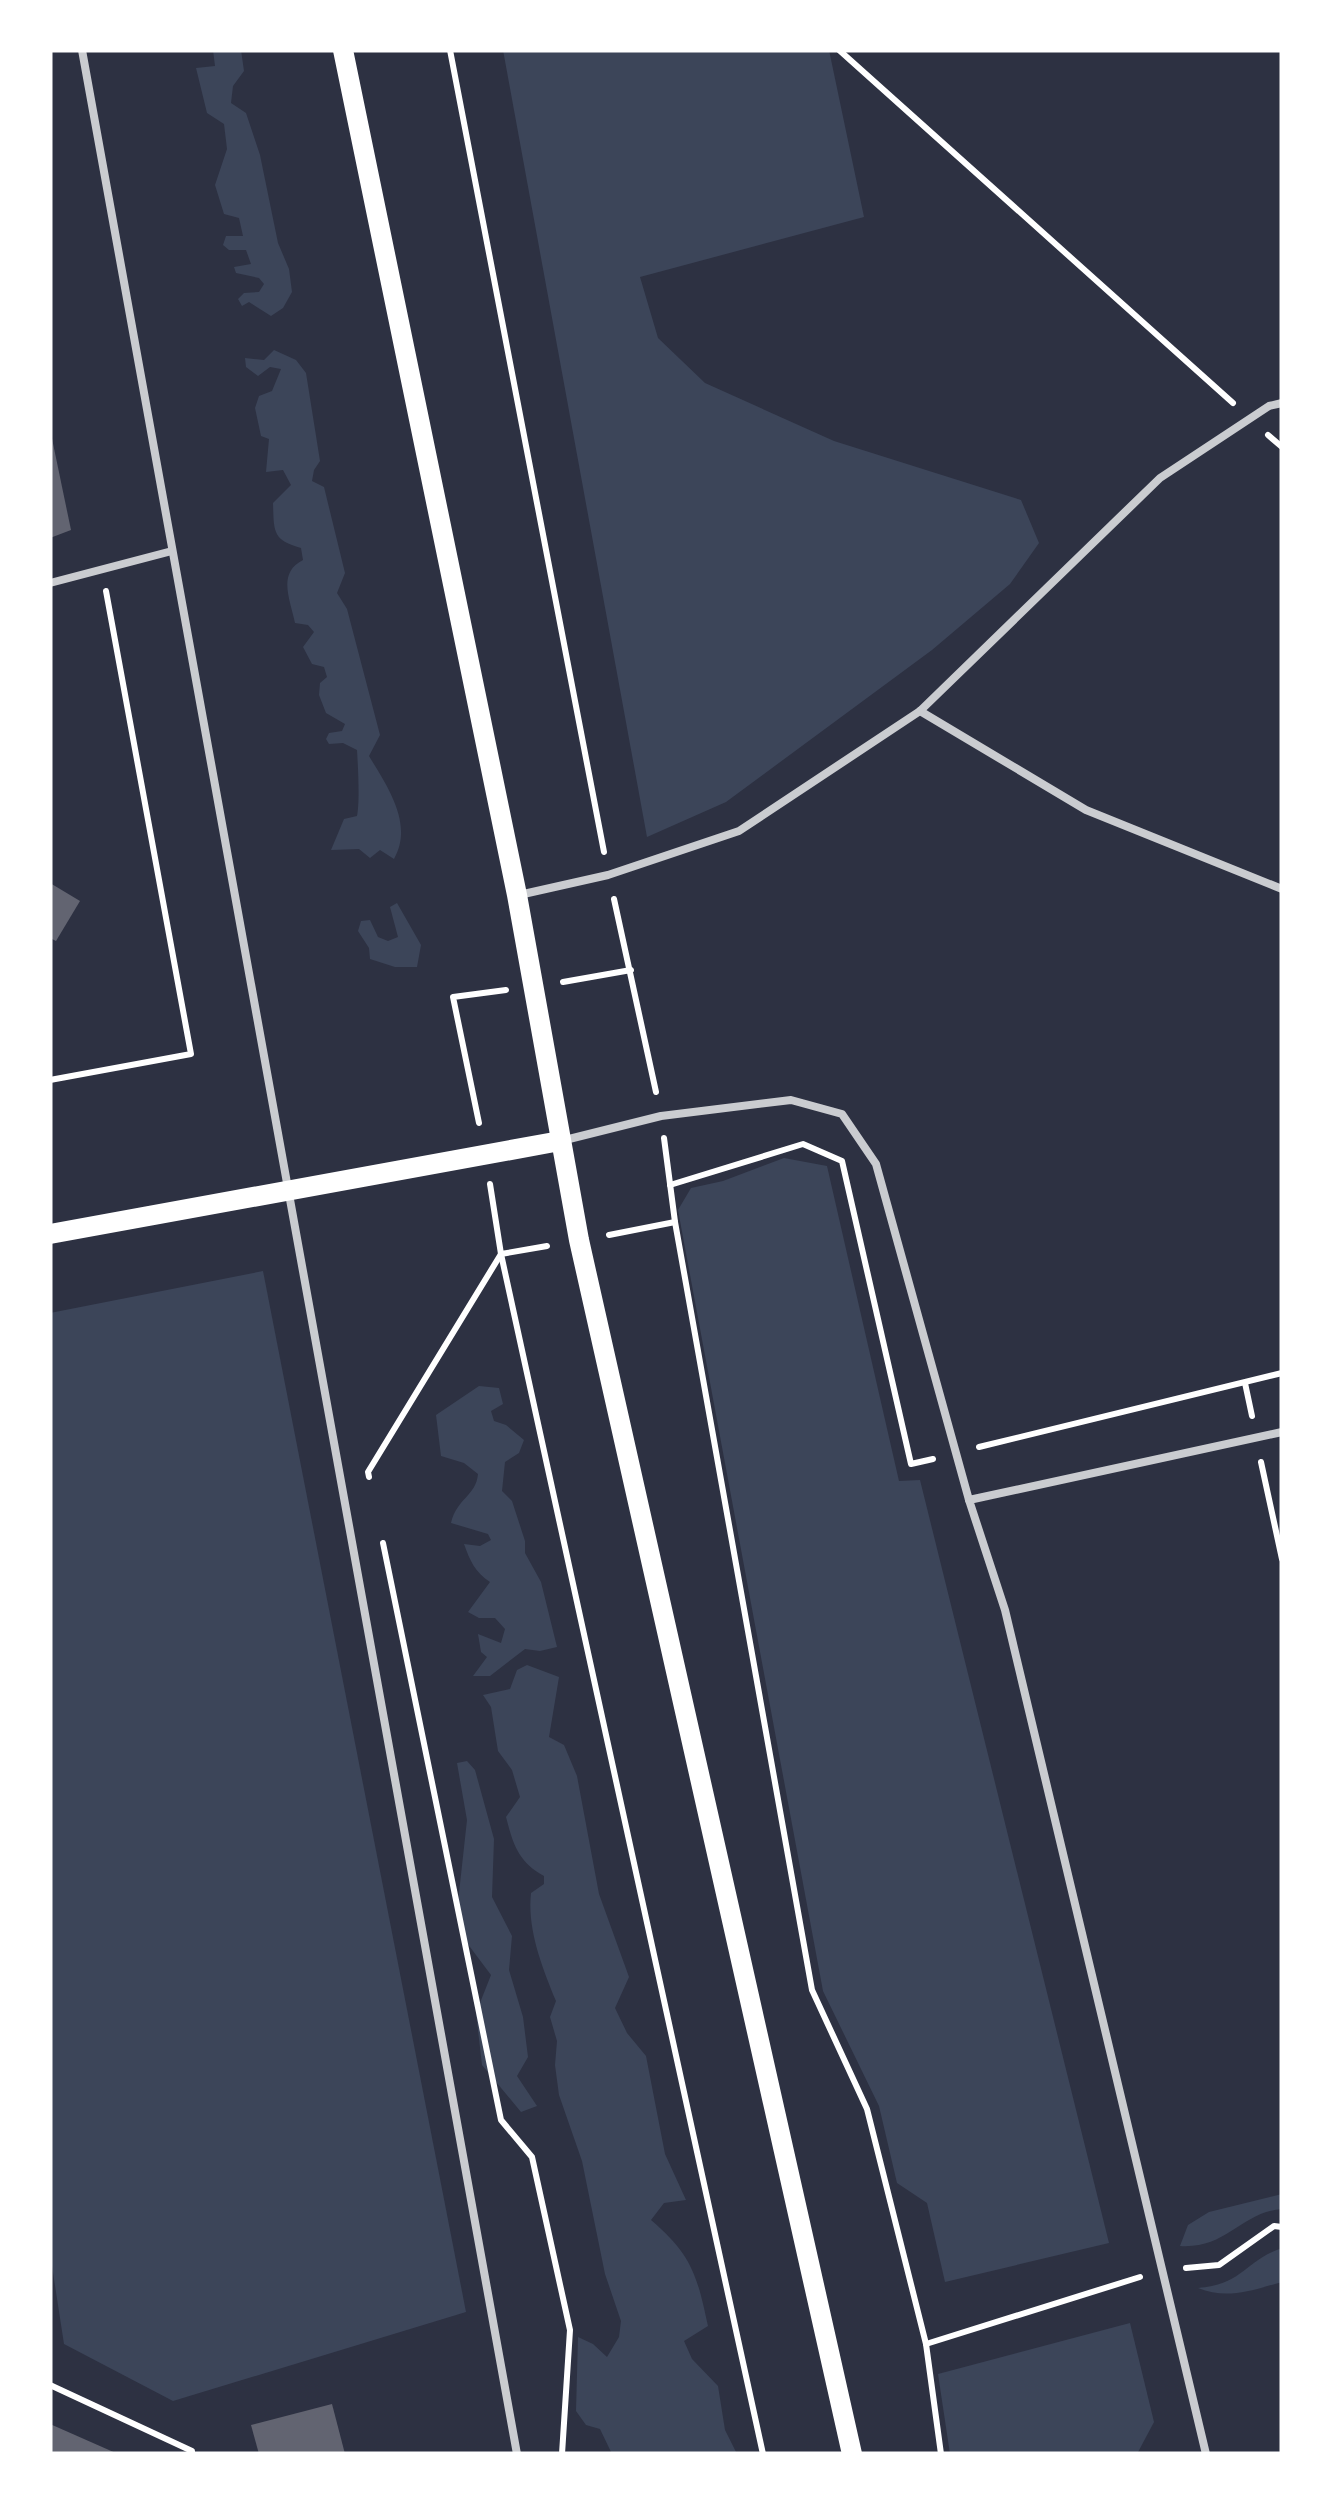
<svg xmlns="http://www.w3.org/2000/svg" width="1332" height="2504" font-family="Rubik,sans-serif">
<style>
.green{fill:#3c4559}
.building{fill:#626471}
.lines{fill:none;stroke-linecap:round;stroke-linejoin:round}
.path{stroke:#fff;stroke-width:6}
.service{stroke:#caccd0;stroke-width:8}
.secondary{stroke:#fff;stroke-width:20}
</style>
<rect width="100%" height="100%" fill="#2d3142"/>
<g class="green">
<path d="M 213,50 L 241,50 L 244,71 L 233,86 L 231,103 L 246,113 L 260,155 L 278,243 L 289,269 L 292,292 L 283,308 L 271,316 L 249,302 L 242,306 L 238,299 L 244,293 L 259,292 L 264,284 L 259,278 L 236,273 L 234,267 L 251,264 L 246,250 L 229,250 L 223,245 L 226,236 L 243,236 L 239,218 L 224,214 L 215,185 L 227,149 L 224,124 L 207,113 L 196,68 L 215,66 Z"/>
<path d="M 503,50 L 829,50 L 864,217 L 640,277 L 658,338 L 705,383 L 834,441 L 1021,500 L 1039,543 L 1010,584 L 932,650 L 726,802 L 647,837 Z"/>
<path d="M 274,350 L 296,360 L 306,373 L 320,461 L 314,470 L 312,481 L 324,487 L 345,573 L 337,593 L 347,609 L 380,735 L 369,756 C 387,786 414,824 394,859 L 380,850 L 370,858 L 359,849 L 331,850 L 344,819 L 357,816 C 360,801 358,767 357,750 L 343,743 L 329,744 L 326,739 L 329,733 L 342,731 L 345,724 L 326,713 L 319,695 L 320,683 L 327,677 L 324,667 L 312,664 L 303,647 L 314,632 L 308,625 L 295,623 C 290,599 277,573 303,560 L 301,548 C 272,540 274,531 273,503 L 291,485 L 283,470 L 266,472 L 269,439 L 261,436 L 255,408 L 259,396 L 272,391 L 281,369 L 270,367 L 258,376 L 246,367 L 245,358 L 264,360 Z"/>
<path d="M 397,903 L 421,945 L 417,967 L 395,967 L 370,959 L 369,948 L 358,931 L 361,921 L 370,920 L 378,937 L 388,941 L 398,937 L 390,907 Z"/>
<path d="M 784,1158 L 827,1166 L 899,1481 L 920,1480 L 1109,2243 L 945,2282 L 927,2203 L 897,2183 L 879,2106 L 823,1991 L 678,1210 L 691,1188 L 723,1181 Z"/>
<path d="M 263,1271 L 466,2312 L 173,2401 L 64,2344 L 50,2253 L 50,1313 Z"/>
<path d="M 479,1386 L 499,1388 L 503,1404 L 491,1411 L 494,1421 L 506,1425 L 524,1440 L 519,1453 L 505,1462 L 502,1491 L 512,1501 L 525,1541 L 525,1553 L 541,1582 L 557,1647 L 540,1651 L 525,1649 L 490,1676 L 473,1676 L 487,1657 L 481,1652 L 478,1634 L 501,1643 L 505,1629 L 495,1618 L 479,1618 L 468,1612 L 490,1582 C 475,1572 470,1561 464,1544 L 480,1546 L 491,1540 L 488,1534 L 451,1523 C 457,1498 476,1496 478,1474 L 464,1463 L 441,1456 L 436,1415 Z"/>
<path d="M 527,1665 L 559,1677 L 549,1737 L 564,1745 L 577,1776 L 599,1894 L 629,1977 L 615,2008 L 627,2033 L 646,2056 L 665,2154 L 686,2200 L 664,2203 L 651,2220 C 692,2255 697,2275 708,2326 L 684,2341 L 692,2359 L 718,2386 L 725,2430 L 737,2454 L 612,2454 L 600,2429 L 586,2425 L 576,2411 L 578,2337 L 593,2344 L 607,2357 L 619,2337 L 621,2321 L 605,2274 L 582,2161 L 559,2095 L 555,2065 L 557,2041 L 550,2017 L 556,2001 C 542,1967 527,1929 531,1893 L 544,1884 L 544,1876 C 518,1862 513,1844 506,1817 L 520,1797 L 512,1770 L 498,1751 L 491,1707 L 483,1695 L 510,1689 L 517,1670 Z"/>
<path d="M 467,1761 L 475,1770 L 494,1839 L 492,1897 L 512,1936 L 509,1970 L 523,2017 L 528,2057 L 517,2076 L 537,2106 L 521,2112 L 482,2065 L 476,2013 L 491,1975 L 467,1943 L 458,1902 L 467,1820 L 457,1763 Z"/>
<path d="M 1282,2194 L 1282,2209 C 1241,2212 1227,2249 1180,2246 L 1188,2225 L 1209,2212 Z"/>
<path d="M 1282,2248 L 1282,2282 C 1253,2290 1227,2300 1198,2288 C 1244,2284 1244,2261 1282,2248 Z"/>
<path d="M 1130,2323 L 1154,2422 L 1137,2454 L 950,2454 L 938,2374 Z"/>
</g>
<g class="building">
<path d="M 50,429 L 71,530 L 50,538 Z"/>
<path d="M 50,883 L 80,901 L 56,941 L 50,938 Z"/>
<path d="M 332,2404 L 345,2454 L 259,2454 L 251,2425 Z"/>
<path d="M 50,2424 L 118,2454 L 50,2454 Z"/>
</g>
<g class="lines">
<g class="path">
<path d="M 450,50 L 604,852"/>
<path d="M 839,50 L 1233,403"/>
<path d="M 1268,435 L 1282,447"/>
<path d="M 614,899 L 656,1092"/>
<path d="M 563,982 L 631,970"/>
<path d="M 50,1080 L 191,1054 L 106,591"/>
<path d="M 479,1123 L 453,997 L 506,990"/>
<path d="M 664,1138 L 675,1222 L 812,1990 L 867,2109 L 926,2344 L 941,2454"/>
<path d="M 490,1184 L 501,1254 L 763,2454"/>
<path d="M 670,1185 L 803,1144 L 842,1161 L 911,1464 L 933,1459"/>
<path d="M 609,1235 L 675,1222"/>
<path d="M 1245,1383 L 1252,1416"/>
<path d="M 979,1447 L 1282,1373"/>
<path d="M 1261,1462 L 1282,1559"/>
<path d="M 369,1477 L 368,1472 L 501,1254 L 547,1246"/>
<path d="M 383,1543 L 501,2120 L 532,2157 L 570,2330 L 562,2454"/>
<path d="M 1186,2268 L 1219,2265 L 1274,2226 L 1282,2227"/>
<path d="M 926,2344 L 1140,2277"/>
<path d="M 50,2385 L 192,2451 L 192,2454"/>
</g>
<g class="service">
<path d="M 82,50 L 517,2454"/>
<path d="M 50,583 L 172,551"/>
<path d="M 920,711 L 1086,810 L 1282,889"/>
<path d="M 519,895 L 608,875 L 739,831 L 920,711 L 1160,478 L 1269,406 L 1282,403"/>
<path d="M 565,1140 L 661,1116 L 791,1100 L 842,1114 L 876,1164 L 969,1500"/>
<path d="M 1206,2454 L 1005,1610 L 969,1500 L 1282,1432"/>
</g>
<g class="secondary">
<path d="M 343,50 L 517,895 L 579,1240 L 852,2454"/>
<path d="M 50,1234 L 560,1141"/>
</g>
</g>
<rect width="1332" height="2504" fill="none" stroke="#ffffff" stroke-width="105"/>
</svg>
